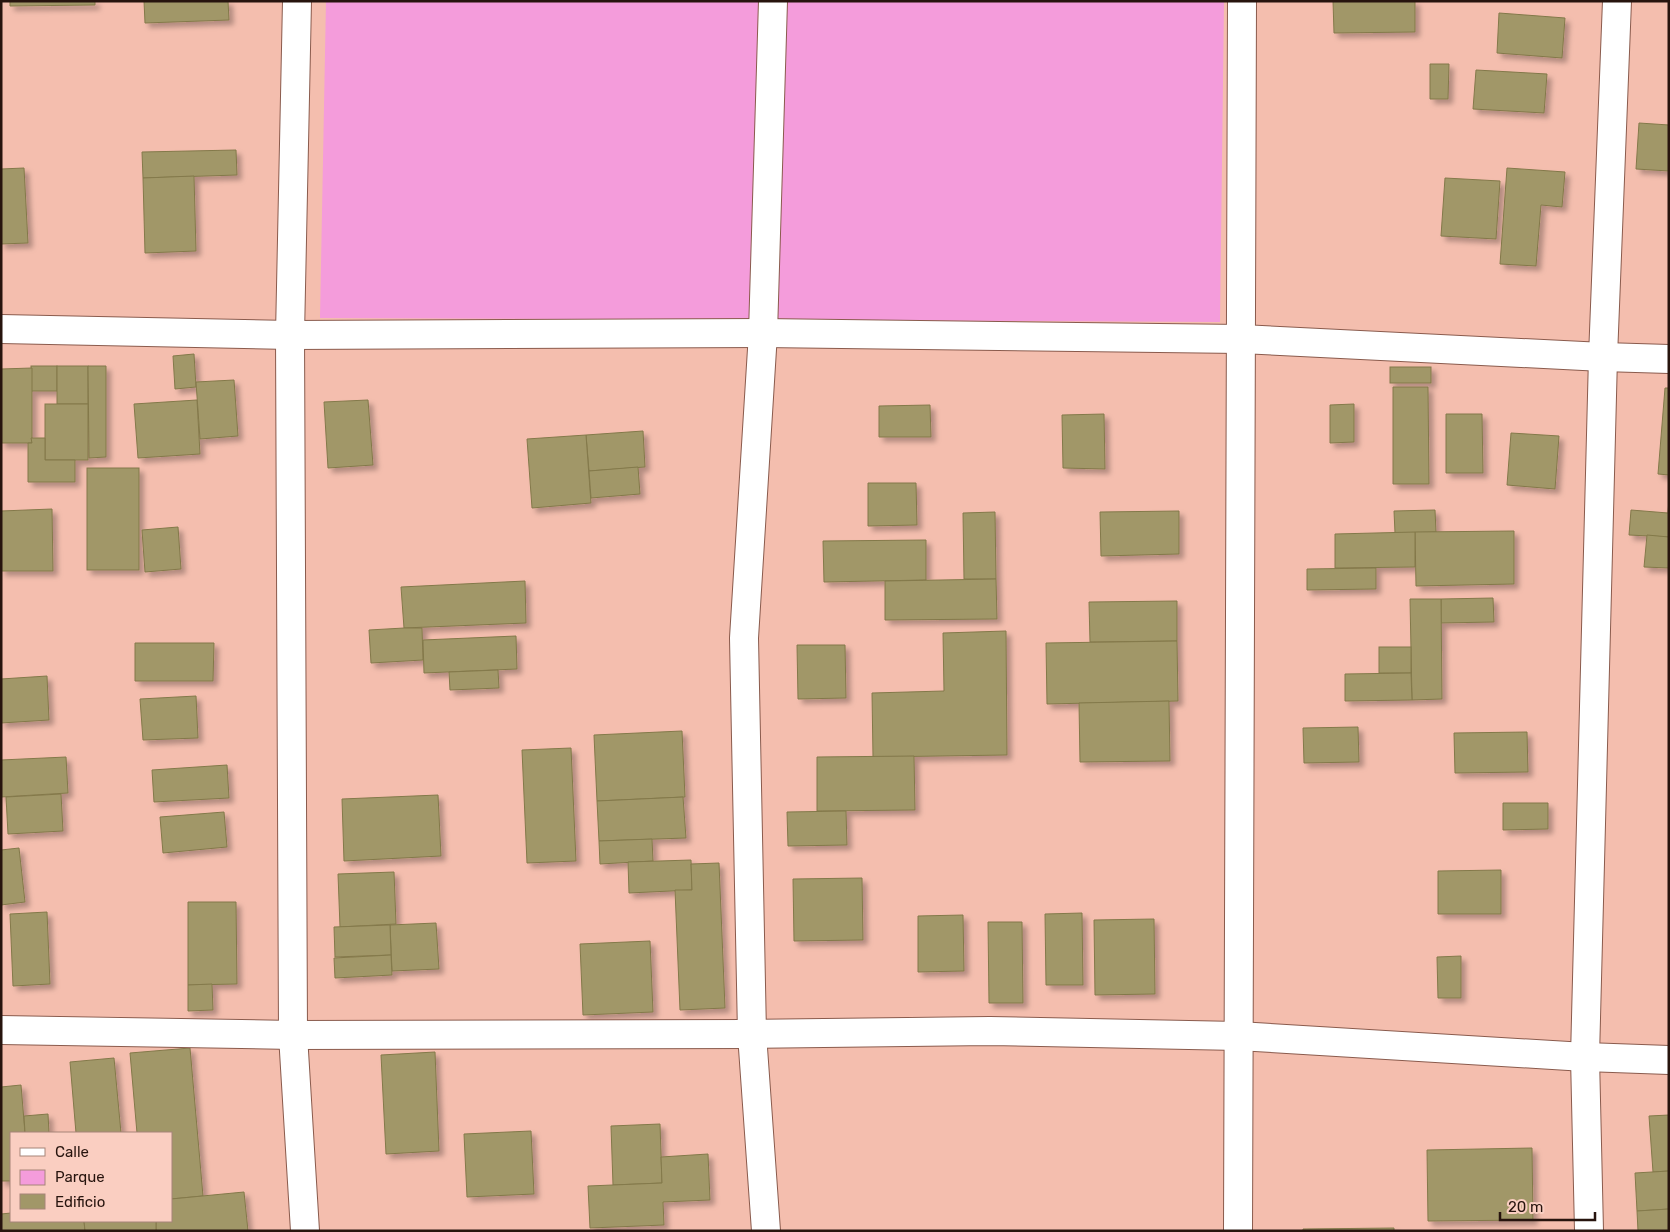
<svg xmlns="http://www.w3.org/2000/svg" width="1670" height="1232" font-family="Rubik,sans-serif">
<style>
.green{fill:#f49cdb}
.building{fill:#a19768;stroke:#83794a;filter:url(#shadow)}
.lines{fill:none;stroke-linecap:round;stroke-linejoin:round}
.street-casing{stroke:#8a5b4d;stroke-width:30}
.street{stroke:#fff;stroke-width:28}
</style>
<defs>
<filter id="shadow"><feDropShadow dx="4.5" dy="4.5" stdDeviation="2.5" flood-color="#0004"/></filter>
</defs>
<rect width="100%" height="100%" fill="#f4beae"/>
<path class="green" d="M 326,1 L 1224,1 L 1220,322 L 320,318 Z"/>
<g class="building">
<path d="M 10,1 L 95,1 L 95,5 L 10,6 Z"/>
<path d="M 144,1 L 228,1 L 229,20 L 145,23 Z"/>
<path d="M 1333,1 L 1415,1 L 1415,32 L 1334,33 Z"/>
<path d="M 1499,13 L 1565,18 L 1562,58 L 1497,53 Z"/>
<path d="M 1430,64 L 1449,64 L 1448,99 L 1430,99 Z"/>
<path d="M 1476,70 L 1547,74 L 1544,113 L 1473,109 Z"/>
<path d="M 1639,123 L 1669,125 L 1669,171 L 1636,169 Z"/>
<path d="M 236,150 L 237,175 L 143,178 L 142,152 Z"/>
<path d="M 24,168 L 28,243 L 1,244 L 1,169 Z"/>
<path d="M 1507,168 L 1565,172 L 1562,207 L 1541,205 L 1536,266 L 1500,264 Z"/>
<path d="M 194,176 L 196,251 L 145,253 L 143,178 Z"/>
<path d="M 1445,178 L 1500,181 L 1496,239 L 1441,236 Z"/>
<path d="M 194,354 L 196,387 L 175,389 L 173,356 Z"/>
<rect x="31" y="366" width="26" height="25"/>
<rect x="57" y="366" width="31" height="38"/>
<path d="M 88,366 L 106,366 L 106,457 L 89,458 Z"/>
<rect x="1390" y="367" width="41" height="16"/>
<path d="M 32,368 L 32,443 L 1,443 L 1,369 Z"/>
<path d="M 234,380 L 238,436 L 200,439 L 196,382 Z"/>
<path d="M 1393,387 L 1428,387 L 1429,484 L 1393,484 Z"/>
<path d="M 1665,388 L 1669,388 L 1669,475 L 1658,474 Z"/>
<path d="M 197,400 L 200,454 L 138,458 L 134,404 Z"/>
<path d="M 368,400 L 373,465 L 328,468 L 324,402 Z"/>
<rect x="45" y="404" width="43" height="56"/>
<path d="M 1354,404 L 1354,442 L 1330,443 L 1330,405 Z"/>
<path d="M 930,405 L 931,437 L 879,437 L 879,406 Z"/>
<path d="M 1104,414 L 1105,469 L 1063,468 L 1062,415 Z"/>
<path d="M 1446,414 L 1482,414 L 1483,473 L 1446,473 Z"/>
<path d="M 643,431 L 645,467 L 589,471 L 586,435 Z"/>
<path d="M 1511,433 L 1559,436 L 1555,489 L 1507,485 Z"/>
<path d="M 586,435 L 591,503 L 532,508 L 527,439 Z"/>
<path d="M 31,438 L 45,438 L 45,460 L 75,460 L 75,482 L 28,482 L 28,443 L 32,443 Z"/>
<path d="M 638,467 L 640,494 L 591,498 L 589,471 Z"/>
<rect x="87" y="468" width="52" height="102"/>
<path d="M 868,483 L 916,483 L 917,525 L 868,526 Z"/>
<path d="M 1669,499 L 1669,537 L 1629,535 L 1631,510 L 1668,513 Z"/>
<path d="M 52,509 L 53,571 L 1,571 L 1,511 Z"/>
<path d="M 1435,510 L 1436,532 L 1395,533 L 1394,511 Z"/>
<path d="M 1179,511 L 1179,554 L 1101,556 L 1100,512 Z"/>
<path d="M 995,512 L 996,579 L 964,579 L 963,513 Z"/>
<path d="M 178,527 L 181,569 L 145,572 L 142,530 Z"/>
<path d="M 1514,531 L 1514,584 L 1416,586 L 1415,532 Z"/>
<path d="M 1415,532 L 1415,567 L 1335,568 L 1335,534 Z"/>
<path d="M 1647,535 L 1669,537 L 1669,568 L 1644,567 Z"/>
<path d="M 926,540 L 926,580 L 824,582 L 823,541 Z"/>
<path d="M 1376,568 L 1376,589 L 1307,590 L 1307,569 Z"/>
<path d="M 996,579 L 997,619 L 885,620 L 885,581 Z"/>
<path d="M 525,581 L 526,623 L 404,628 L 401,587 Z"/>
<path d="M 1493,598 L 1494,622 L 1441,623 L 1441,599 Z"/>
<path d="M 1410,599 L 1441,599 L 1442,699 L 1412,700 Z"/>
<path d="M 1177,601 L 1177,641 L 1090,642 L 1089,602 Z"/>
<path d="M 404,628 L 422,628 L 423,660 L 371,663 L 369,630 Z"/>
<path d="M 1006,631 L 1007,755 L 873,757 L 872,693 L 944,691 L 943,633 Z"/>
<path d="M 516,636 L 517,669 L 424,673 L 423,640 Z"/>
<path d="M 1177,641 L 1178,701 L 1047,704 L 1046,643 Z"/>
<path d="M 135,643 L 214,643 L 213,681 L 135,681 Z"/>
<path d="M 797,645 L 845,645 L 846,698 L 798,699 Z"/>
<rect x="1379" y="647" width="32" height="26"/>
<path d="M 498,670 L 499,688 L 450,690 L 449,672 Z"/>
<path d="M 1411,673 L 1412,700 L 1345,701 L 1345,674 Z"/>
<path d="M 47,676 L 49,720 L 1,723 L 1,679 Z"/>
<path d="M 196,696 L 198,738 L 143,740 L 140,699 Z"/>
<path d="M 1169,701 L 1170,761 L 1080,762 L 1079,703 Z"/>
<path d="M 1358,727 L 1359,762 L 1304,763 L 1303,728 Z"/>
<path d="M 682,731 L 685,797 L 597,801 L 594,735 Z"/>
<path d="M 1527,732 L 1528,772 L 1455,773 L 1454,733 Z"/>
<path d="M 571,748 L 576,861 L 527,863 L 522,750 Z"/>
<path d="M 914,756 L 915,810 L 817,811 L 817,757 Z"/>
<path d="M 66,757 L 68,793 L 1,797 L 1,760 Z"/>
<path d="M 227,765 L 229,798 L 154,802 L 152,770 Z"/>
<path d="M 61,794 L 63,831 L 8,834 L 6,797 Z"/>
<path d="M 438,795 L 441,856 L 344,861 L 342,799 Z"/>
<path d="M 683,797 L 686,838 L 599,841 L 597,801 Z"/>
<path d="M 1503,803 L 1548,803 L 1548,829 L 1503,830 Z"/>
<path d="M 846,811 L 847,845 L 788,846 L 787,812 Z"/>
<path d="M 224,812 L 227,847 L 163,853 L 160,817 Z"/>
<path d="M 652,839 L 653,861 L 600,864 L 599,841 Z"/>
<path d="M 19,848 L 25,902 L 1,905 L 1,850 Z"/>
<path d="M 691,860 L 692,890 L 629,893 L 628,862 Z"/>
<path d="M 719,863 L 725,1008 L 680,1010 L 675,890 L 692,890 L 691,864 Z"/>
<path d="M 1501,870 L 1501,914 L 1438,914 L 1438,871 Z"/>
<path d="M 394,872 L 396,924 L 340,927 L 338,874 Z"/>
<path d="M 862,878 L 863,940 L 794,941 L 793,879 Z"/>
<path d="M 188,902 L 236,902 L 237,984 L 188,985 Z"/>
<path d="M 47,912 L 50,984 L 13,986 L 10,914 Z"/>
<path d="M 1082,913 L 1083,985 L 1046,985 L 1045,914 Z"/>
<path d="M 963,915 L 964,971 L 918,972 L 918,916 Z"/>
<path d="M 1154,919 L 1155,994 L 1095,995 L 1094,920 Z"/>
<path d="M 988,922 L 1022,922 L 1023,1003 L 989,1003 Z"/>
<path d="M 436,923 L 439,969 L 392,971 L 390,925 Z"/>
<path d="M 390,925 L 391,955 L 335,957 L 334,927 Z"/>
<path d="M 650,941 L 653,1012 L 583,1015 L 580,944 Z"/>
<path d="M 391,955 L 392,975 L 335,978 L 334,958 Z"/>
<path d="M 1461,956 L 1461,998 L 1438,998 L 1437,957 Z"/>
<path d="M 212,984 L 213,1010 L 188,1011 L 188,985 Z"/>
<path d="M 190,1048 L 203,1196 L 171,1199 L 171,1133 L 137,1133 L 130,1053 Z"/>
<path d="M 435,1052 L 439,1151 L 386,1154 L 381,1055 Z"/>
<path d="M 114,1058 L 121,1133 L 76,1133 L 70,1062 Z"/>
<path d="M 21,1085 L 25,1133 L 11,1133 L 11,1181 L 1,1181 L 1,1087 Z"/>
<path d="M 48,1114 L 49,1133 L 25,1133 L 24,1116 Z"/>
<path d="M 1669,1115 L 1669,1171 L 1653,1172 L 1649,1116 Z"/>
<path d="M 660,1124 L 662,1183 L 613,1185 L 611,1126 Z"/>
<path d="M 531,1131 L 534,1194 L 467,1197 L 464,1134 Z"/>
<path d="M 1532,1148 L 1533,1220 L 1428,1221 L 1427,1150 Z"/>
<path d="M 708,1154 L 710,1200 L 663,1202 L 664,1225 L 590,1228 L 588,1186 L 662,1183 L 661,1157 Z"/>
<path d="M 1669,1171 L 1669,1209 L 1637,1211 L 1635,1173 Z"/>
<path d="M 244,1192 L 248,1231 L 156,1231 L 156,1221 L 171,1221 L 171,1199 Z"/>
<path d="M 1669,1209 L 1669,1231 L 1638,1231 L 1637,1211 Z"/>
<path d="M 11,1213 L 11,1221 L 84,1221 L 85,1231 L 1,1231 L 1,1214 Z"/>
<path d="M 84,1221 L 156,1221 L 156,1231 L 85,1231 Z"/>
<path d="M 1394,1228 L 1394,1231 L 1303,1231 L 1303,1229 Z"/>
</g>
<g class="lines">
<defs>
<g id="street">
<path d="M 297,1 L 290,335 L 293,1035 L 305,1231"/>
<path d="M 1,329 L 290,335 L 763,333 L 1241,339 L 1603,357 L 1669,359"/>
<path d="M 1,1030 L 293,1035 L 752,1034 L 990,1031 L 1238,1036 L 1585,1057 L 1669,1060"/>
<path d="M 766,1231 L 752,1034 L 744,638 L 763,333 L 773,1"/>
<path d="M 1238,1231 L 1242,1"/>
<path d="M 1589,1231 L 1585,1057 L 1603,357 L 1617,1"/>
</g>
</defs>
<use href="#street" class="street-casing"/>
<use href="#street" class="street"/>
</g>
<rect width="1670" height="1232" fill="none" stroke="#27140e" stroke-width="5"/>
<rect x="10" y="1132" width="162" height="90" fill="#facec1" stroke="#a68479"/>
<rect x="20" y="1148" width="25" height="8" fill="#ffffff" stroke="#a68479"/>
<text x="55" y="1157" font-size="15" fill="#27140e">Calle</text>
<rect x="20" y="1170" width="25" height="15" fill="#f49cdb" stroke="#a68479"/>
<text x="55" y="1182" font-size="15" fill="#27140e">Parque</text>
<rect x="20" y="1194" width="25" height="15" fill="#a19768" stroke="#a68479"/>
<text x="55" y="1207" font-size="15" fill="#27140e">Edificio</text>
<path d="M1500 1212v8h95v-8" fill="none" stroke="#27140e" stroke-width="2.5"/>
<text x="1508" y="1212" font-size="15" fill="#27140e" stroke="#facec1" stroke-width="4" paint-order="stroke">20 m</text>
</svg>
